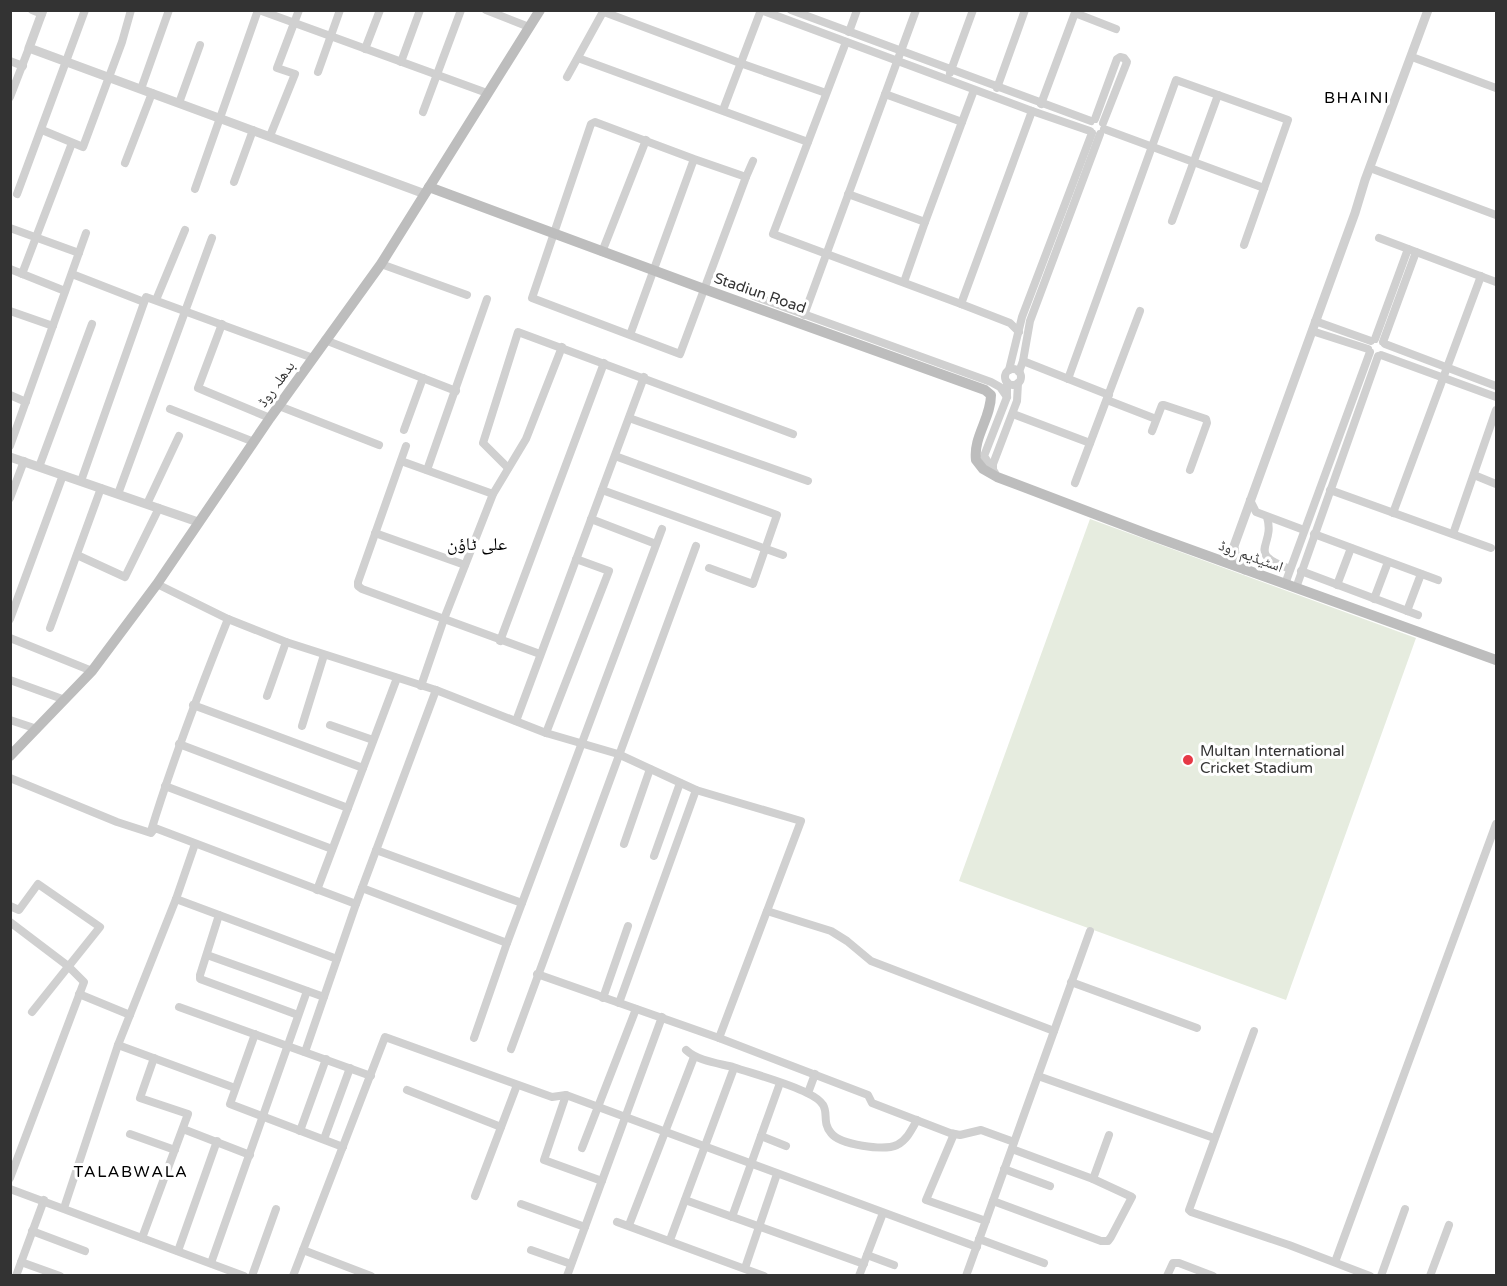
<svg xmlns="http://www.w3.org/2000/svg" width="1507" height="1286" font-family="'Varela Round','Noto Naskh Arabic',sans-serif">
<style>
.green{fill:#e6ecdf}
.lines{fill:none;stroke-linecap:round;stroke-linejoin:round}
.minor{stroke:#d0d0d0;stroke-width:8}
.tertiary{stroke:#d0d0d0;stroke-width:9}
.secondary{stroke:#bdbdbd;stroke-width:10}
.poi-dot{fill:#e63946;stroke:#fff;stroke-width:2}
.labels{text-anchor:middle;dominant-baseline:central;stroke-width:6;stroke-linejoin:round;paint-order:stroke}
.street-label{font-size:15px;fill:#333;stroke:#fff}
.poi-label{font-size:15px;fill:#333;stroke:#fff;text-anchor:start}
.neighbourhood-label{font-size:16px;letter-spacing:1.5px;fill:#000;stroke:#fff}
.quarter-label{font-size:18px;fill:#000;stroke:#fff}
</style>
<rect width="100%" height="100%" fill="#fff"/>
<path class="green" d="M 1090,519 L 1416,638 L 1286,1000 L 959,881 Z"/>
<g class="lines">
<g class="minor">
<path d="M 32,10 L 42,14"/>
<path d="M 259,10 L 487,93"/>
<path d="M 486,10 L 529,27"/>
<path d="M 761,10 L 1032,111 L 1090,131"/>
<path d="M 791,10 L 1091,121"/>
<path d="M 604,12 L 740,63 L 826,93"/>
<path d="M 1075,13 L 1116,29"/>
<path d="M 849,32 L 857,10"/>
<path d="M 846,42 L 773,234 L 961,304 L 1010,323 L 1019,332"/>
<path d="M 365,49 L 380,10"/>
<path d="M 1412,57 L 1496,88"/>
<path d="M 578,58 L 808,142"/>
<path d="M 10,61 L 23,66"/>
<path d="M 401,62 L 420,10"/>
<path d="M 318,72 L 340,10"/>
<path d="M 950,73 L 973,10"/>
<path d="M 567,77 L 604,10"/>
<path d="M 997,88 L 1025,10"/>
<path d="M 141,89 L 169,10"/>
<path d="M 10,97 L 29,48"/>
<path d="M 179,103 L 200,45"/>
<path d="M 1041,104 L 1076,10"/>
<path d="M 723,110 L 761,10"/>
<path d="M 423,112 L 461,10"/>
<path d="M 1095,119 L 1117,59 L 1120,57 L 1124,58 L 1127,62 L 1103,123"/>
<path d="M 962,122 L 974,90"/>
<path d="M 1104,129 L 1264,188"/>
<path d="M 42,130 L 83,147 L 122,42 L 131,10"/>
<path d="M 270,136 L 295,74 L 277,68 L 299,10"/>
<path d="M 125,163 L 152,93"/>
<path d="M 1370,168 L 1496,215"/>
<path d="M 746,177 L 753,161"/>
<path d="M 234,182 L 253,130"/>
<path d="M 195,189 L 258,10"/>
<path d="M 17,194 L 85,10"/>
<path d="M 848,194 L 925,222 L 962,122 L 885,94"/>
<path d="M 1172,221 L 1218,95"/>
<path d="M 10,228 L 79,253"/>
<path d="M 1379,238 L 1496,282"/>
<path d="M 602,252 L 646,140"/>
<path d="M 381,264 L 467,295"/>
<path d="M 10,269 L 65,291"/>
<path d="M 22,274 L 72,143"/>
<path d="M 72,274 L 144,302"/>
<path d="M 904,282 L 925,222"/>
<path d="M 754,296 L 991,382 L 1000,387 L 1007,397"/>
<path d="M 156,300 L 185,230"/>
<path d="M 961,304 L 1032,111"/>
<path d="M 10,311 L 53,326"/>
<path d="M 804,315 L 916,10"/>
<path d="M 1315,321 L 1371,341"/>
<path d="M 222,324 L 198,388 L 270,418"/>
<path d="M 1312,331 L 1368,349"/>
<path d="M 630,335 L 694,159 L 746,177 L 680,354 L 532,298 L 591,124 L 595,122 L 694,159"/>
<path d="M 1375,339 L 1408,249"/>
<path d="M 325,340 L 456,391"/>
<path d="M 1383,342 L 1416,252"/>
<path d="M 1385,344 L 1496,386"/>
<path d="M 1381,355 L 1496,397"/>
<path d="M 1023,361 L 1109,395"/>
<circle cx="1013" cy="377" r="8"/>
<path d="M 1009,370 L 1022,317 L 1092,133"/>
<path d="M 1019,372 L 1023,361 L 1030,321 L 1100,134"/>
<path d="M 1068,379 L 1176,80 L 1288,120 L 1244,245"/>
<path d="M 10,395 L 26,402"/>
<path d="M 1107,400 L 1156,419"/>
<path d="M 279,406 L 379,445"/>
<path d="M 170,409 L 254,442"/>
<path d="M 1013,414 L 1090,443"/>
<path d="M 629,418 L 808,481"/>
<path d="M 404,430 L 423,378"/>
<path d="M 1152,431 L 1162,405 L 1164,405 L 1206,419 L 1207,423 L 1190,470"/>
<path d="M 10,446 L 86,233"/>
<path d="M 406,446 L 358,582 L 358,586 L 362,589 L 540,654"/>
<path d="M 615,456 L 777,515 L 753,584 L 709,568"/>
<path d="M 401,461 L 493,494"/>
<path d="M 39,467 L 92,324"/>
<path d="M 508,468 L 483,443 L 518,332 L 793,434"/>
<path d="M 427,470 L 487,299"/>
<path d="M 993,471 L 993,464 L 1017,401 L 1018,383"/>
<path d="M 995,473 L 984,456 L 1007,397 L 1007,382"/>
<path d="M 1474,475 L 1496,484"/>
<path d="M 81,481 L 146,297 L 313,358"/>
<path d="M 1075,483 L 1140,311"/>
<path d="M 602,490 L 783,555"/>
<path d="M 1330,490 L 1491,548"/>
<path d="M 118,494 L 212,238"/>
<path d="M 10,498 L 24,461"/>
<path d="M 1250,500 L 1256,512 L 1304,530"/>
<path d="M 147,504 L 179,436"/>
<path d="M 1393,513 L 1481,276"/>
<path d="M 1267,517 C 1276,547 1244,552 1290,569"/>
<path d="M 591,519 L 656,544"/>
<path d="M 375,533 L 465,565"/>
<path d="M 1314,534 L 1438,580"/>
<path d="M 1453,534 L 1496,410"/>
<path d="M 77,555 L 125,577 L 159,508"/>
<path d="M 1301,571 L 1418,615"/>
<path d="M 157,584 L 228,619 L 286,642 L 436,690 L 546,733 L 618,754 L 696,790 L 801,821 L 719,1038"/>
<path d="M 1285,584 L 1370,352"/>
<path d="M 1337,585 L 1351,548"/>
<path d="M 1296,588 L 1378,356"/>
<path d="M 1374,599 L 1388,562"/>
<path d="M 1407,611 L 1421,574"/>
<path d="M 10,619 L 63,475"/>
<path d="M 50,628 L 101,488"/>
<path d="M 10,638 L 92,671"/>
<path d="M 500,641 L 604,363"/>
<path d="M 10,680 L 65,700"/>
<path d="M 421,686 L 444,619 L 493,494 L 526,439 L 562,347"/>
<path d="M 267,696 L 286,642"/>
<path d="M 193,705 L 363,768"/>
<path d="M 10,720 L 37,729"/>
<path d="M 516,721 L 644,377"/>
<path d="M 330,725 L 373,740"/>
<path d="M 302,726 L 324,655"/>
<path d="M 546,733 L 609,571 L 576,559"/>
<path d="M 179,744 L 348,808"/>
<path d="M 10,778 L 117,822 L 151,833 L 155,828 L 356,904"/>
<path d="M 165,786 L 332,849"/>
<path d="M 151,831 C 173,759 200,689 228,619"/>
<path d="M 624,844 L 650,769"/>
<path d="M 376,850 L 522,903"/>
<path d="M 654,856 L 680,783"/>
<path d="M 362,888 L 507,943"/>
<path d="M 317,890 L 397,678"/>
<path d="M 176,899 L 337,959"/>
<path d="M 10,906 L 19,910 L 38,884 L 100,927 L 32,1012"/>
<path d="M 767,911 L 831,931 L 847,941 L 871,961 L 1054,1031"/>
<path d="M 219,915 L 200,975 L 200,979 L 298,1015"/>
<path d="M 10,922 L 68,966 L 84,982 L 10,1178"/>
<path d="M 207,955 L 324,997"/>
<path d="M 537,974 L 719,1038 L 868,1095 L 872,1103 L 950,1133 L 960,1135 L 981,1130 L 1014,1142"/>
<path d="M 1071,982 L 1197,1028"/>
<path d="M 79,994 L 130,1015"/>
<path d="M 603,998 L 628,926"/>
<path d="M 619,1003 L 696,790"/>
<path d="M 179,1007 L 371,1076"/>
<path d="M 1254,1031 L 1189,1210 L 1191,1212 L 1289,1245 L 1370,1276"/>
<path d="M 255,1034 L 230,1104 L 343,1147"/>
<path d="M 474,1038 L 507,943 L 662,529"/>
<path d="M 118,1045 L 235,1088"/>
<path d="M 511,1049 L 696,546"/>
<path d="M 686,1050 C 698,1061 717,1063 733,1067 C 754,1074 788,1083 807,1093 C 837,1107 818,1117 831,1133 C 840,1145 884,1151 897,1145 C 907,1140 912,1129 917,1120"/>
<path d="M 305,1052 L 356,904 L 436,690"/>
<path d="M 1038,1076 L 1214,1138"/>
<path d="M 407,1090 L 501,1127"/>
<path d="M 808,1093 L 815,1074"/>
<path d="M 566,1095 L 544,1160 L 602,1181"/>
<path d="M 183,1129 L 250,1155"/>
<path d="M 300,1131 L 326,1059"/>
<path d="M 130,1134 L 175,1150"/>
<path d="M 954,1134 L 926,1200 L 986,1221"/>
<path d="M 761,1136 L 786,1146"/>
<path d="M 324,1139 L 350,1068"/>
<path d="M 582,1148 L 636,1009"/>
<path d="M 1004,1169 L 1050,1186"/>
<path d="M 1093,1179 L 1109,1135"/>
<path d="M 10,1189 L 244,1276"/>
<path d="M 475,1196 L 517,1085"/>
<path d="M 685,1200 L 864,1264"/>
<path d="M 993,1201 L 1101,1241 L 1108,1241 L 1111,1237 L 1132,1197 L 1093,1179 L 1012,1149"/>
<path d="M 521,1204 L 585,1227"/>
<path d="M 64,1208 L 118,1045 L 176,899 L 195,844"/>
<path d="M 732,1217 L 780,1083"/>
<path d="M 617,1222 L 764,1276"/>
<path d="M 629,1225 L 694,1057"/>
<path d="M 32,1231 L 85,1251"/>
<path d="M 142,1238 L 188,1114 L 140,1098 L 154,1058"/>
<path d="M 979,1239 L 1044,1263"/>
<path d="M 670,1240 L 734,1068"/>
<path d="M 303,1250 L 371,1276"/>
<path d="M 531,1250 L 571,1264"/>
<path d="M 178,1251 L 217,1141"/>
<path d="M 867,1255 L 894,1265"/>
<path d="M 21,1262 L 60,1276"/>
<path d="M 1335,1262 L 1496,824"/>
<path d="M 211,1263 L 307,991"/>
<path d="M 745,1268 L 777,1174"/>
<path d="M 16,1276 L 44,1200"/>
<path d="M 252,1276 L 276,1209"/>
<path d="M 293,1276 L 385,1037 L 552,1097 L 566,1095 L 593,1105 L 977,1247"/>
<path d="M 567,1276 L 662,1017"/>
<path d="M 859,1276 L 883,1213"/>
<path d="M 966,1276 L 1090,931"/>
<path d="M 1167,1276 L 1173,1263 L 1179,1263 L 1213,1276"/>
<path d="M 1381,1276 L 1405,1209"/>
<path d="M 1430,1276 L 1449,1225"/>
</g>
<g class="tertiary">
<path d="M 43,10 L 29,48 L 425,194"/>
<path d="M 10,457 L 198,522"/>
<path d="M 1245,570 L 1235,554 L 1234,546 L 1355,213 L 1365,180 L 1428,10"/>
</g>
<g class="secondary">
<path d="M 429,187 L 704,289 L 985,390 L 991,395 C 991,418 973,437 976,460 L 983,469 L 997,477 L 1150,535 L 1496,660"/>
<path d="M 10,756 L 92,671 L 157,584 L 270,418 L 381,264 L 540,10"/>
</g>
</g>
<circle class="poi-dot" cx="1188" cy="760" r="6"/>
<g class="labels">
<g class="street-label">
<text transform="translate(760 293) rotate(19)">Stadiun Road</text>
<text transform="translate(276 384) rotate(-54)">بدھلہ روڈ</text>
<text transform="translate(1251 556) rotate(20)">اسٹیڈیم روڈ</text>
</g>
<g class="poi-label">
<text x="1200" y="751">Multan International<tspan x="1200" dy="17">Cricket Stadium</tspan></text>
</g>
<g class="neighbourhood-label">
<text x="1357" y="98">BHAINI</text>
<text x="131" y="1172">TALABWALA</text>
</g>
<g class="quarter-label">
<text x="477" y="544">علی ٹاؤن</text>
</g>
</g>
<rect width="1507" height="1286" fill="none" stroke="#333333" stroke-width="24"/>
</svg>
